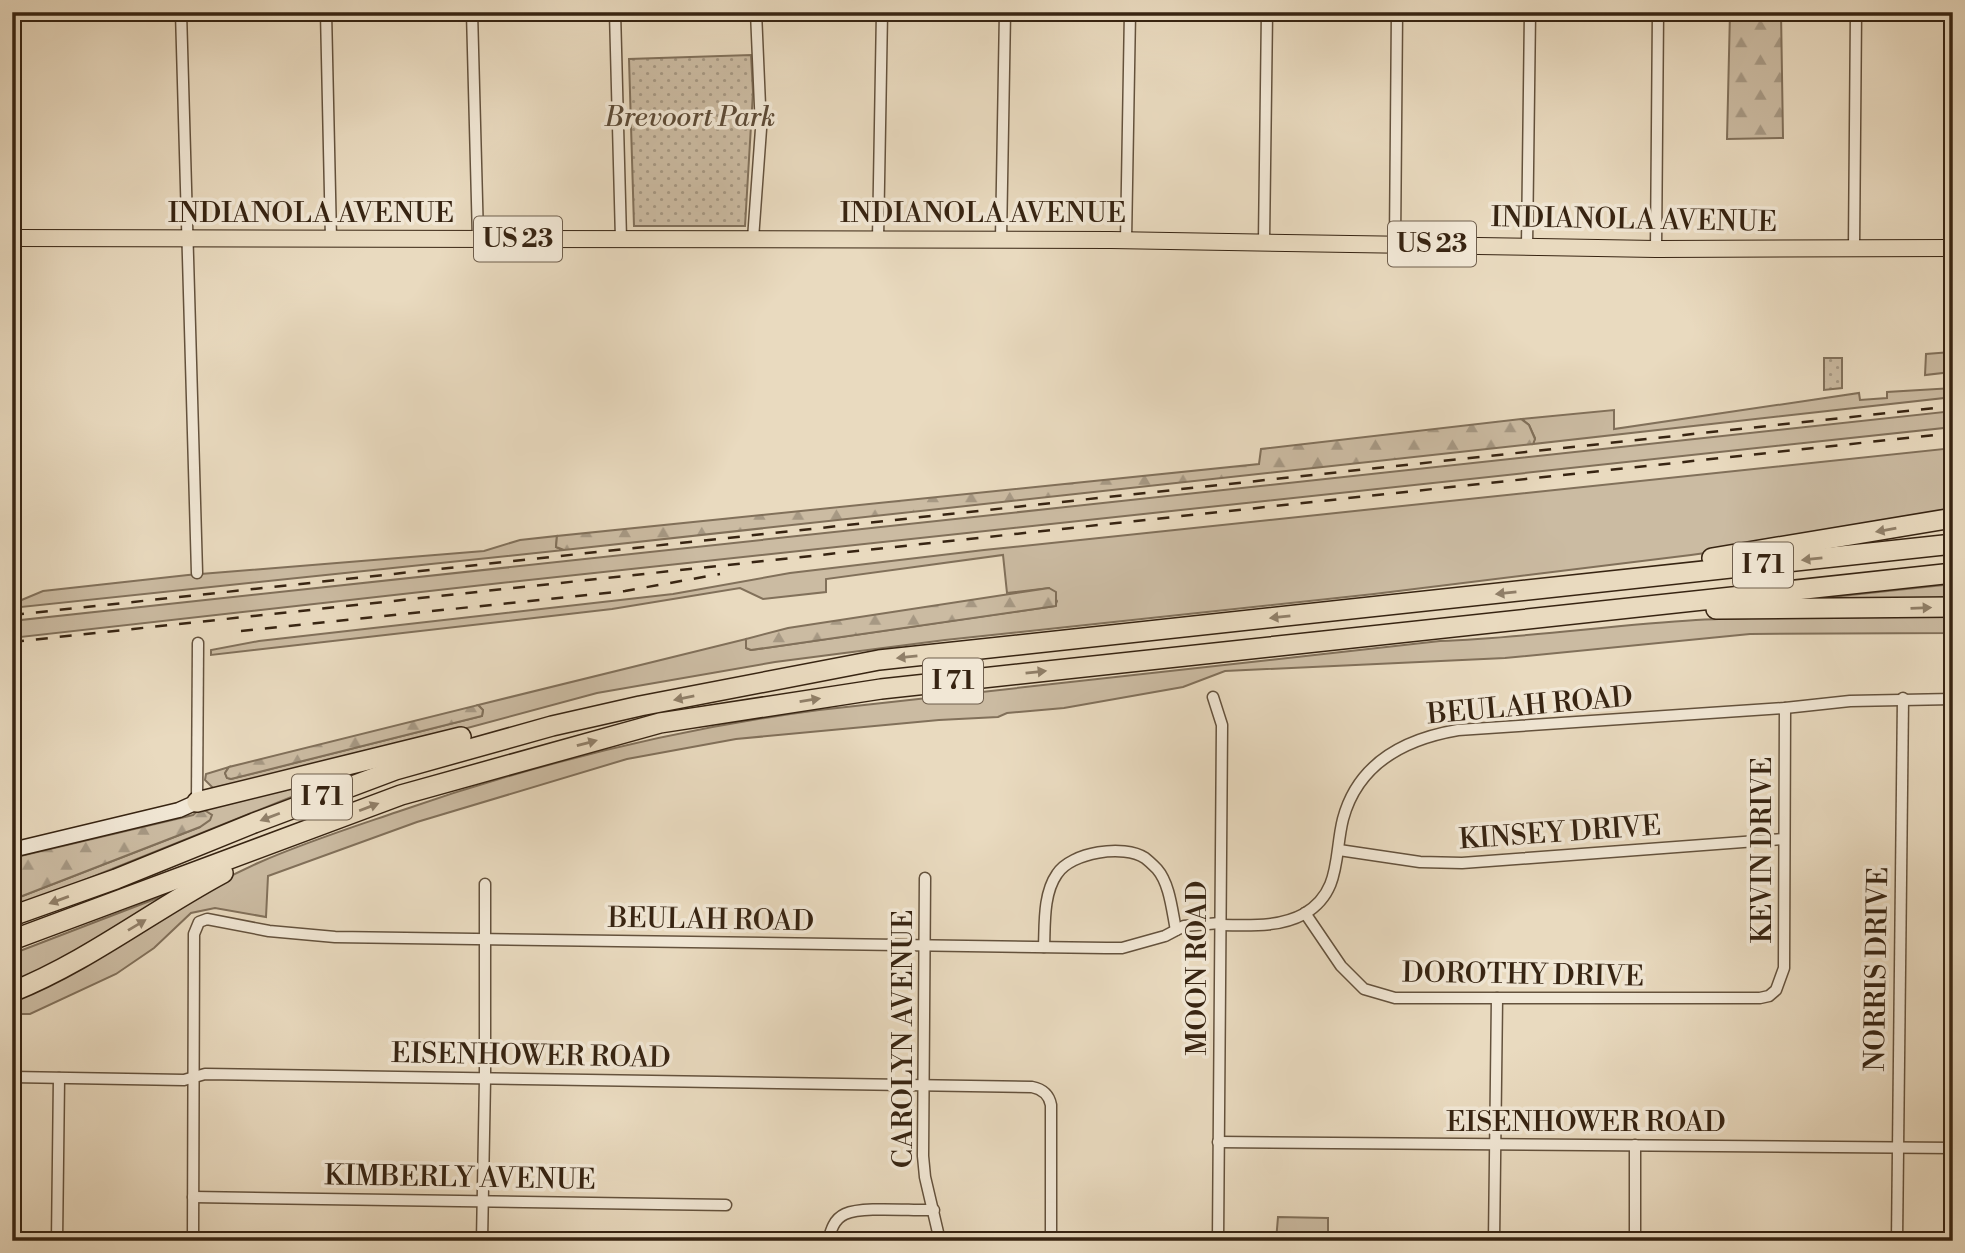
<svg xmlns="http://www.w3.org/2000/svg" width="1965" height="1253" font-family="'Libre Bodoni',serif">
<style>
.grass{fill:#cbbba2;stroke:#81705a;stroke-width:2}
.forest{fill:url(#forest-firs);stroke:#81705a;stroke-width:2}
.park{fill:url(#park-dots);stroke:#81705a;stroke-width:2}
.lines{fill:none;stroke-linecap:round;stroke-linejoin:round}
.street-casing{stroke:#64523d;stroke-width:13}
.secondary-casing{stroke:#372412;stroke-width:17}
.primary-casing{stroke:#372412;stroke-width:18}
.highway-casing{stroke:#372412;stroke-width:22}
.street{stroke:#f1e7d5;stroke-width:10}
.secondary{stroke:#f1e7d5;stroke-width:14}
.primary{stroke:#e9dabf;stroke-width:16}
.highway{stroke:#e9dabf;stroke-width:19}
.rail{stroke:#372412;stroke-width:2.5;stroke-dasharray:12 12;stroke-linecap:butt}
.oneway{fill:#907f68}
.labels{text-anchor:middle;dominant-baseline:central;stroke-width:7;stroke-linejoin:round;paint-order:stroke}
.shield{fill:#f1e7d5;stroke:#6f5e4c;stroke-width:2}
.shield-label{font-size:26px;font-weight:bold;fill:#372412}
.park-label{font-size:28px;font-style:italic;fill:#5c4a36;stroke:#f1e7d5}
.street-label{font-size:28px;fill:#372412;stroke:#f1e7d5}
</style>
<defs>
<pattern id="forest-firs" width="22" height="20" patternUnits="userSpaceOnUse" patternTransform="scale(1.75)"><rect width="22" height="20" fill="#cbbba2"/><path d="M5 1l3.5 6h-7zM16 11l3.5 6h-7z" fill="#a69883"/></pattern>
<pattern id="park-dots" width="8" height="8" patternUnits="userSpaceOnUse" patternTransform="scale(1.75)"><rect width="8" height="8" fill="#cbbba2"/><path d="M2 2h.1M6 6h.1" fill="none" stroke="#a69883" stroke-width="1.8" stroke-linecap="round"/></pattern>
</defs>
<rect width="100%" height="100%" fill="#e9dabf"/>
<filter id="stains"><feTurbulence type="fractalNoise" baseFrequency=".00286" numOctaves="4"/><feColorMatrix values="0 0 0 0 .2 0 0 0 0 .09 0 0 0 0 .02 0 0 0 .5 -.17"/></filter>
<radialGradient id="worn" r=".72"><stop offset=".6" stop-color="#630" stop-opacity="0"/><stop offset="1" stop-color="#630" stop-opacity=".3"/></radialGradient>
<g class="grass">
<path d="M 1951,352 L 1951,372 L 1925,375 L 1926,354 Z"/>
<path d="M 1953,388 L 1953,397 L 1533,444 L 1535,438 L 1529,425 L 1522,419 L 1614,410 L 1614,429 L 1859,393 L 1860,400 L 1887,398 L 1887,392 Z"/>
<path d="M 1953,411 L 1953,427 L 492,584 L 12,638 L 12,621 Z"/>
<path d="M 1953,448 L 1953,510 L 1784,542 L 1691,555 L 1374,594 L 945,640 L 775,662 L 597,693 L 419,741 L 214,789 L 205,780 L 206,774 L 229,767 L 225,773 L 227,778 L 231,779 L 482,716 L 483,710 L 478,705 L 746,639 L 746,648 L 751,650 L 1055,606 L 1057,601 L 1049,588 L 1007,593 L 1003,555 L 826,579 L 826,592 L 763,599 L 740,588 L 612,609 L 211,655 L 211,650 L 259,641 L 673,594 L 790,573 L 984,550 Z"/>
<path d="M 557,536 L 556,547 L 564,550 L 12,608 L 12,604 L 43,591 L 188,575 L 484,551 L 520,540 Z"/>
<path d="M 1953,584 L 1953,602 L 1785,602 Z"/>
<path d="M 1953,615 L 1953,633 L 1750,634 L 1505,658 L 1225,671 L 1183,687 L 1064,708 L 1007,713 L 998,717 L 939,720 L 736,739 L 627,759 L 417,822 L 268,876 L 266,917 L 215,908 L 191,913 L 154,948 L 116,974 L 30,1014 L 12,1014 L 12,1000 C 93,954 173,902 258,863 C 303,843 350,828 397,812 C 535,764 675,729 819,710 L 1440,641 C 1526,638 1611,625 1696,620 C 1782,616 1867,616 1953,615 Z"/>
<path d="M 351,773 L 40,898 L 12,908 L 12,900 L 200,827 L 201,808 Z"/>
<path d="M 181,889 L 12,987 L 12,954 Z"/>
<path d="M 1278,1217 L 1328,1218 L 1328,1241 L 1276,1241 Z"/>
</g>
<g class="forest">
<path d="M 1730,12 L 1781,12 L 1783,138 L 1727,139 Z"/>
<path d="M 1521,419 L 1529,425 L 1535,439 L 1533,444 L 564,550 L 556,547 L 557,536 L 1259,464 L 1261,449 Z"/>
<path d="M 1049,588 L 1056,592 L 1056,606 L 751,650 L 746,648 L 746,639 L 788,628 Z"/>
<path d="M 478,705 L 483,710 L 482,716 L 231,779 L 227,778 L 225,773 L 229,767 Z"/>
<path d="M 201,808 L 212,815 L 210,820 L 200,827 L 12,900 L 12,858 L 193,815 Z"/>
</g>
<g class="park">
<path d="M 751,55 L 753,92 L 745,226 L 634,226 L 629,59 Z"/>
<path d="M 1824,358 L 1842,358 L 1842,388 L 1824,390 Z"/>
</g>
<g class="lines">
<defs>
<g id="street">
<path d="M 181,12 L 197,573"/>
<path d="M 326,12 L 331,239"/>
<path d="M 472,12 L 478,239"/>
<path d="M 615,12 L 621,239"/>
<path d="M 753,239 L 761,129 L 756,12"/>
<path d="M 878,239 L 882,12"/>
<path d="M 1001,239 L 1005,12"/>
<path d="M 1126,240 L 1130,12"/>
<path d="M 1264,241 L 1267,12"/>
<path d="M 1395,243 L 1397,12"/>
<path d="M 1527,246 L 1530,12"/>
<path d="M 1854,247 L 1856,12"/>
<path d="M 1656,249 L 1658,12"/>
<path d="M 1213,697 L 1222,725 L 1218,1241"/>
<path d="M 197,802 L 198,643"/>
<path d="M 1339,850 L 1420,862 L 1462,863 L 1784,839"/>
<path d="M 925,878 L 923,1156 L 925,1177 L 940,1241"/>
<path d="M 1305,913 L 1341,966 L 1364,989 L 1395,998 L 1760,998 L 1769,996 L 1776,990 L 1784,968 L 1785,708"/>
<path d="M 1220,925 C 1248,925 1278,928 1304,914 C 1342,892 1334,854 1343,819 C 1358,763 1405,739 1458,730 L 1785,708 L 1850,701 L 1953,699"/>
<path d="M 1044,947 C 1045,924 1043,894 1057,874 C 1071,852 1124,844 1145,858 C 1149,861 1154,866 1157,869 C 1170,884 1172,911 1176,930"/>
<path d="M 12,1077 L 184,1080 L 205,1074 L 1032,1087 C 1042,1089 1049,1094 1051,1105 L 1051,1241"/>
<path d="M 1218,1142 L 1953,1148"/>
<path d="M 193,1197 L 726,1205"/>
<path d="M 57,1241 L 59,1078"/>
<path d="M 193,1241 L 194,934 L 199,922 L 207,919 L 269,931 L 335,937 L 1106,948 L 1122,948 L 1165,936 L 1184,926 L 1220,923"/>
<path d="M 482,1241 L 485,1079 L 485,884"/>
<path d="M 828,1241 C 831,1230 834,1219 845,1214 C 863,1206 912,1211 934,1210"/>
<path d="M 1494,1241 L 1497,998"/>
<path d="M 1635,1241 L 1635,1145"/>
<path d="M 1897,1241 L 1903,698"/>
</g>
<path id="secondary" d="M 12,850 L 179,810 L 197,802"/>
<path id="primary" d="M 12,238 L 1111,240 L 1656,249 L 1953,248"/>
<g id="highway">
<path d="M 1712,558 L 1953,518"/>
<path d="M 1716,609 L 1953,607"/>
<path d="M 197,802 L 461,737"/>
<path d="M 12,916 L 116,879 L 254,823 L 395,770 L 552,726 L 640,706 L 879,660 L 1953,544"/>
<path d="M 12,940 L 401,795 L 660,723 L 881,689 L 1953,573"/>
<path d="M 12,992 C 87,962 152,911 223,873"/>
</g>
</defs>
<use href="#street" class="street-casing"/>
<use href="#secondary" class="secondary-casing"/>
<use href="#primary" class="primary-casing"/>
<use href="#highway" class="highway-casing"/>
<use href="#street" class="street"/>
<use href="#secondary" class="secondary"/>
<use href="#primary" class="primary"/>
<use href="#highway" class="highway"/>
<g class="rail">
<path d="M 12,615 L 1953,406"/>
<path d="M 241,631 L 625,591 L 720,574"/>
<path d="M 12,642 L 1953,433"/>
</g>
</g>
<defs><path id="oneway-solid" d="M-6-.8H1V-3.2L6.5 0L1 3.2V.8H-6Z" transform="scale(1.75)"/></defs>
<g class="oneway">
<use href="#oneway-solid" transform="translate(1886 530) rotate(170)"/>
<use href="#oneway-solid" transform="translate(1812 559) rotate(174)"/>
<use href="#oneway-solid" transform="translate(1506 593) rotate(174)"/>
<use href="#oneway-solid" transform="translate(1921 608) rotate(-2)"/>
<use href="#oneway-solid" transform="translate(1280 617) rotate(174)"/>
<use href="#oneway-solid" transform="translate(907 657) rotate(174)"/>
<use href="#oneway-solid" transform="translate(1036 672) rotate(-6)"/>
<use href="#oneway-solid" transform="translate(684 698) rotate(169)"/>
<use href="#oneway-solid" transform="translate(810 700) rotate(-9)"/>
<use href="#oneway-solid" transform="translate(587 743) rotate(-15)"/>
<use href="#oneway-solid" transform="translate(369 807) rotate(-21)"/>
<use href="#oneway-solid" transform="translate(270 817) rotate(159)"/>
<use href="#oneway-solid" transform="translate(59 900) rotate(160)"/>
<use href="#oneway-solid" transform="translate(137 925) rotate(-31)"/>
</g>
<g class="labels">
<g class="shield">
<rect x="474" y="216.5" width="88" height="45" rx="5"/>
<rect x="1388" y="221.5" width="88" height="45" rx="5"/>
<rect x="1733" y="542.5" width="60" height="45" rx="5"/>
<rect x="923" y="658.5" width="60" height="45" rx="5"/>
<rect x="292" y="774.5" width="60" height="45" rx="5"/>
</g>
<g class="shield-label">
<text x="518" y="239">US 23</text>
<text x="1432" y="244">US 23</text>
<text x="1763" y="565">I 71</text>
<text x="953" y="681">I 71</text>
<text x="322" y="797">I 71</text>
</g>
<g class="park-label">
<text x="690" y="117">Brevoort Park</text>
</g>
<g class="street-label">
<text x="311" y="213">INDIANOLA AVENUE</text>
<text x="983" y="213">INDIANOLA AVENUE</text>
<text transform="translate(1634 220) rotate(1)">INDIANOLA AVENUE</text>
<text transform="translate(1530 706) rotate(-5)">BEULAH ROAD</text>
<text transform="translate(1560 833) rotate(-4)">KINSEY DRIVE</text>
<text transform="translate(1762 850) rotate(-90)">KEVIN DRIVE</text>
<text transform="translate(711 920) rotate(1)">BEULAH ROAD</text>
<text transform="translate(1197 968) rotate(-90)">MOON ROAD</text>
<text transform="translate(1877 969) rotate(-89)">NORRIS DRIVE</text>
<text transform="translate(1523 975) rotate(1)">DOROTHY DRIVE</text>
<text transform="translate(903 1039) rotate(-90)">CAROLYN AVENUE</text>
<text transform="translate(531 1056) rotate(1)">EISENHOWER ROAD</text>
<text x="1586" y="1122">EISENHOWER ROAD</text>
<text transform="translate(460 1178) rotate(1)">KIMBERLY AVENUE</text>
</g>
</g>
<rect width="1965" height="1253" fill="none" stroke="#e9dabf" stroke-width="42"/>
<rect x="14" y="14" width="1937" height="1225" fill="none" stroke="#372412" stroke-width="3.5"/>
<rect x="21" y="21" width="1923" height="1211" fill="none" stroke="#372412" stroke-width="2"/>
<rect width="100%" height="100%" filter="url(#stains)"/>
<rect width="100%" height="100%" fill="url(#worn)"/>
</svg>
